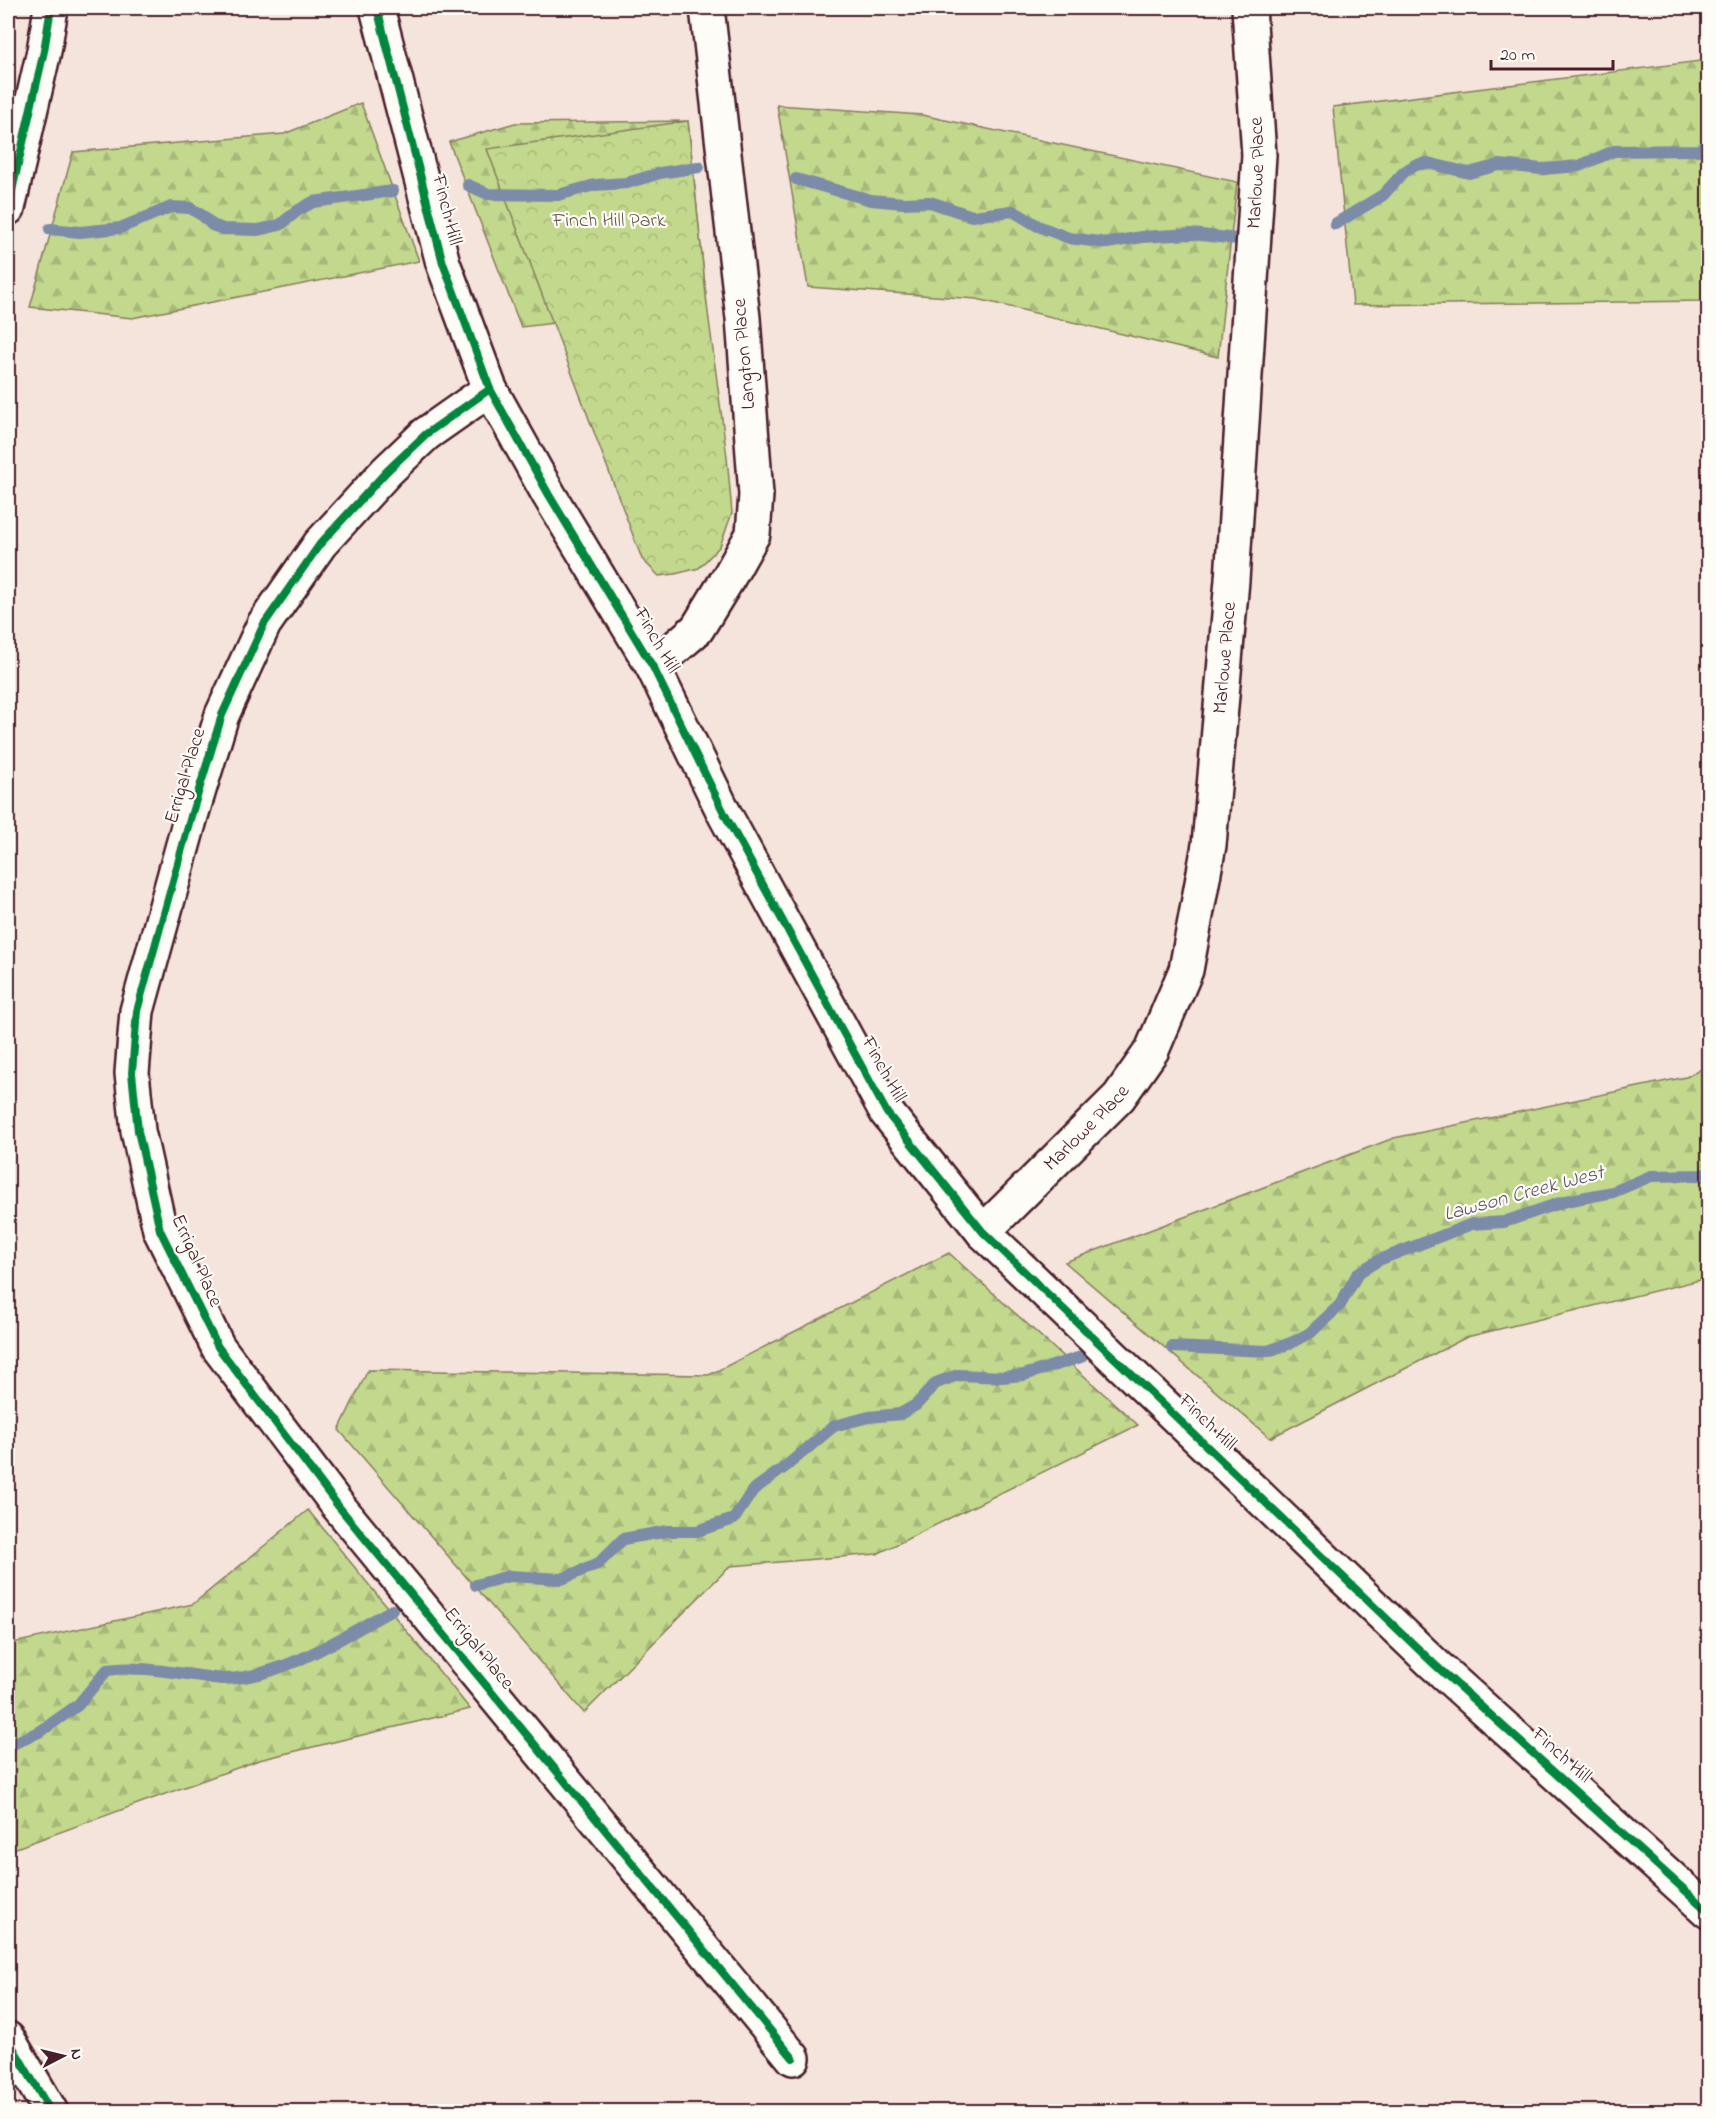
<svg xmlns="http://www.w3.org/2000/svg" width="1716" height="2119" font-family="'Indie Flower',sans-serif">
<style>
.forest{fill:url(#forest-firs);stroke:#867c5c;stroke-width:1.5}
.park{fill:url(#park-crowns);stroke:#867c5c;stroke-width:1.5}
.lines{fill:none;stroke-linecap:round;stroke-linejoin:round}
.stream{stroke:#7c8ba8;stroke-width:12}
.street-casing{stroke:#4a1f2b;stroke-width:38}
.secondary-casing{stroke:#4a1f2b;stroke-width:38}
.street{stroke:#fdfcf7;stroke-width:33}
.secondary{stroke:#fdfcf7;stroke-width:33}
.cycleway-casing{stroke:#fdfcf7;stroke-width:11}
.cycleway{stroke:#00873e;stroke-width:8}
.labels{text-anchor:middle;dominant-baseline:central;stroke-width:4.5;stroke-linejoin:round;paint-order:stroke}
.street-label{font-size:20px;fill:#4a1f2b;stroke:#fdfcf7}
.park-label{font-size:20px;fill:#6e5648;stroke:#fdfcf7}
.water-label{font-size:21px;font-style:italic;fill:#635569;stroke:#fdfcf7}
</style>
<defs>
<pattern id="forest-firs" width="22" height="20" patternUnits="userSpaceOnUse" patternTransform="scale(1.5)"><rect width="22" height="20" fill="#c1d88d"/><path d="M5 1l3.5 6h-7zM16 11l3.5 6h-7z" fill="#a7b97a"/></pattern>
<pattern id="park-crowns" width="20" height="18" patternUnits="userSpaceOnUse" patternTransform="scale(1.5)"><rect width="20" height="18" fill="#c1d88d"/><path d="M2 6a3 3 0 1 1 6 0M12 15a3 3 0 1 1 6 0" fill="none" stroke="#a7b97a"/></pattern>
</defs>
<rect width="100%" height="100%" fill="#f5e4db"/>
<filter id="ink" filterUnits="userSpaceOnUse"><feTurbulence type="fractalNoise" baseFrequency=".0167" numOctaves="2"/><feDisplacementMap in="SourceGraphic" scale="12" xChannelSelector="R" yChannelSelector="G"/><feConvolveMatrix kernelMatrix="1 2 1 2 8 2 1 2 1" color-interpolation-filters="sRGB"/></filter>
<g filter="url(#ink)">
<g class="forest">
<path d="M 1708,60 L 1708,301 L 1353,305 L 1333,107 Z"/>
<path d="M 361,103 L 419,261 L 132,318 L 30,307 L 73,152 L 284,134 Z"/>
<path d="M 777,105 L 922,115 L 1237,182 L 1218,357 L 977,299 L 808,287 Z"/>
<path d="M 688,121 L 707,305 L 521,327 L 449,142 L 515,123 Z"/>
<path d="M 1708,1066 L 1708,1278 L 1467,1337 L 1270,1438 L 1065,1262 L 1394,1138 L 1686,1077 Z"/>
<path d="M 949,1253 L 1138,1425 L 877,1554 L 730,1566 L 584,1713 L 339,1430 L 368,1370 L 709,1375 Z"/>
<path d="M 308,1510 L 470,1709 L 259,1760 L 8,1851 L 8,1644 L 193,1604 Z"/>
</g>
<path class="park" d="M 688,121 L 707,305 L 727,457 L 732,513 L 720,546 L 699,568 L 675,574 L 659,576 L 642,559 L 487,149 Z"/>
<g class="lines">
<g class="stream">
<path d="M 796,179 L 871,200 L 903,203 L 930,202 L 972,216 L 1013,211 L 1038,226 L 1069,238 L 1107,243 L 1142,237 L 1191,234 L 1238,239"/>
<path d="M 468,185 L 488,194 L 558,195 L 595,185 L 627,183 L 660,173 L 699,167"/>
<path d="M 1335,224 L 1383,195 L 1404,172 L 1415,165 L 1428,163 L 1469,173 L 1499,165 L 1543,169 L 1579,166 L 1614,151 L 1698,150 L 1708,145"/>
<path d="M 50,229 L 80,232 L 120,228 L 171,207 L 190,208 L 203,216 L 212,225 L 223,229 L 258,230 L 280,225 L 297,211 L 313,202 L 393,191"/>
<path d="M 1172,1347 L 1268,1351 L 1291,1343 L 1310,1333 L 1340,1305 L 1358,1273 L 1379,1260 L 1472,1224 L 1504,1222 L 1566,1201 L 1613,1192 L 1651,1176 L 1702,1175 L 1708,1173"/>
<path d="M 476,1585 L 509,1576 L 562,1579 L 599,1563 L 623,1539 L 668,1531 L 697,1531 L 734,1519 L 753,1490 L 785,1467 L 834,1426 L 869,1417 L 900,1414 L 916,1405 L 936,1383 L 958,1375 L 1002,1377 L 1024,1375 L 1081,1357"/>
<path d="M 8,1746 L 41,1731 L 78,1705 L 107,1670 C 136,1666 164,1671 193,1675 C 203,1676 215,1679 225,1679 C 284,1677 342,1637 392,1610"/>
</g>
<defs>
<g id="street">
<path d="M 490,389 L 426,434 L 387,471 L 320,544 L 264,624 L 222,715 L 191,816 L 137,1011 L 132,1073 L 138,1131 L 160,1230 L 218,1347 L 339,1507 L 793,2058"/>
<path d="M 653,667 L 697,629 L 730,575 L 753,534 L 756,495 L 743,318 L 707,8"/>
<path id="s1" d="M 983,1232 L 1119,1097 L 1152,1050 L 1186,970 L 1209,845 L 1232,580 L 1259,155 L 1249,8"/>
</g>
<g id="secondary">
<path d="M 377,8 L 443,263 L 490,389 L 549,495 L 653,667 L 725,815 L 887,1113 L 983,1232 L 1434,1664 L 1708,1911"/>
<path d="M 8,208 L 44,51 L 51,8"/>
<path d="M 8,2039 L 51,2112"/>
</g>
</defs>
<use href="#street" class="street-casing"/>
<use href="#secondary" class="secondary-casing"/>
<use href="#street" class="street"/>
<use href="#secondary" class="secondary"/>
<defs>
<g id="cycleway">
<path d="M 377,8 L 443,263 L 490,389 L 549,495 L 653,667 L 725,815 L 887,1113 L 983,1232 L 1434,1664 L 1708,1911"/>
<path d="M 8,208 L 44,51 L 51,8"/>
<path d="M 490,389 L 426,434 L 387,471 L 320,544 L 264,624 L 222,715 L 191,816 L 137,1011 L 132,1073 L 138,1131 L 160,1230 L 218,1347 L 339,1507 L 793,2058"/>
<path d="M 8,2039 L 51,2112"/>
</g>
</defs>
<use href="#cycleway" class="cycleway-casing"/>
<use href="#cycleway" class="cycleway"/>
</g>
</g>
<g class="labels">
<g class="street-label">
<text stroke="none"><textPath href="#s1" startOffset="1137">Marlowe Place</textPath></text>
<text transform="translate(446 210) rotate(76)">Finch Hill</text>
<text transform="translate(745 354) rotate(-95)">Langton Place</text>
<text transform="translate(656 641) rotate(60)">Finch Hill</text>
<text stroke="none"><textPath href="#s1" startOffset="651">Marlowe Place</textPath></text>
<text transform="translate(186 776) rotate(-73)">Errigal Place</text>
<text transform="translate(883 1070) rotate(61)">Finch Hill</text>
<text stroke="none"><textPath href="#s1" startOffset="147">Marlowe Place</textPath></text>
<text transform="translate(196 1261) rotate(66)">Errigal Place</text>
<text transform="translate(1207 1423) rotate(44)">Finch Hill</text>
<text transform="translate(478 1649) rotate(51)">Errigal Place</text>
<text transform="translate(1561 1756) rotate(42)">Finch Hill</text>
</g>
<g class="park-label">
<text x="609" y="221">Finch Hill Park</text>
</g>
<g class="water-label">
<text transform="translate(1524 1194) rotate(-15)">Lawson Creek West</text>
</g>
</g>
<rect width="1716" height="2119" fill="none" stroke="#fdfcf7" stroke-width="30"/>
<rect x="15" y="15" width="1686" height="2089" fill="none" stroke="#4a1f2b" stroke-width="2" filter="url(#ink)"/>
<g transform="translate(63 2056) rotate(83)" stroke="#fdfcf7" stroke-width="4.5" paint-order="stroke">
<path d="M0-4.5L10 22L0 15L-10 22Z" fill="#4a1f2b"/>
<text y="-9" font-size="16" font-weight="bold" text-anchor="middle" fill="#4a1f2b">N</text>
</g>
<path d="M1491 60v9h122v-9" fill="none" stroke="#4a1f2b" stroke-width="3"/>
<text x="1500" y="60" font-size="18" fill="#4a1f2b" stroke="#fdfcf7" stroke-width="4.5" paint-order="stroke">20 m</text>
</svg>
